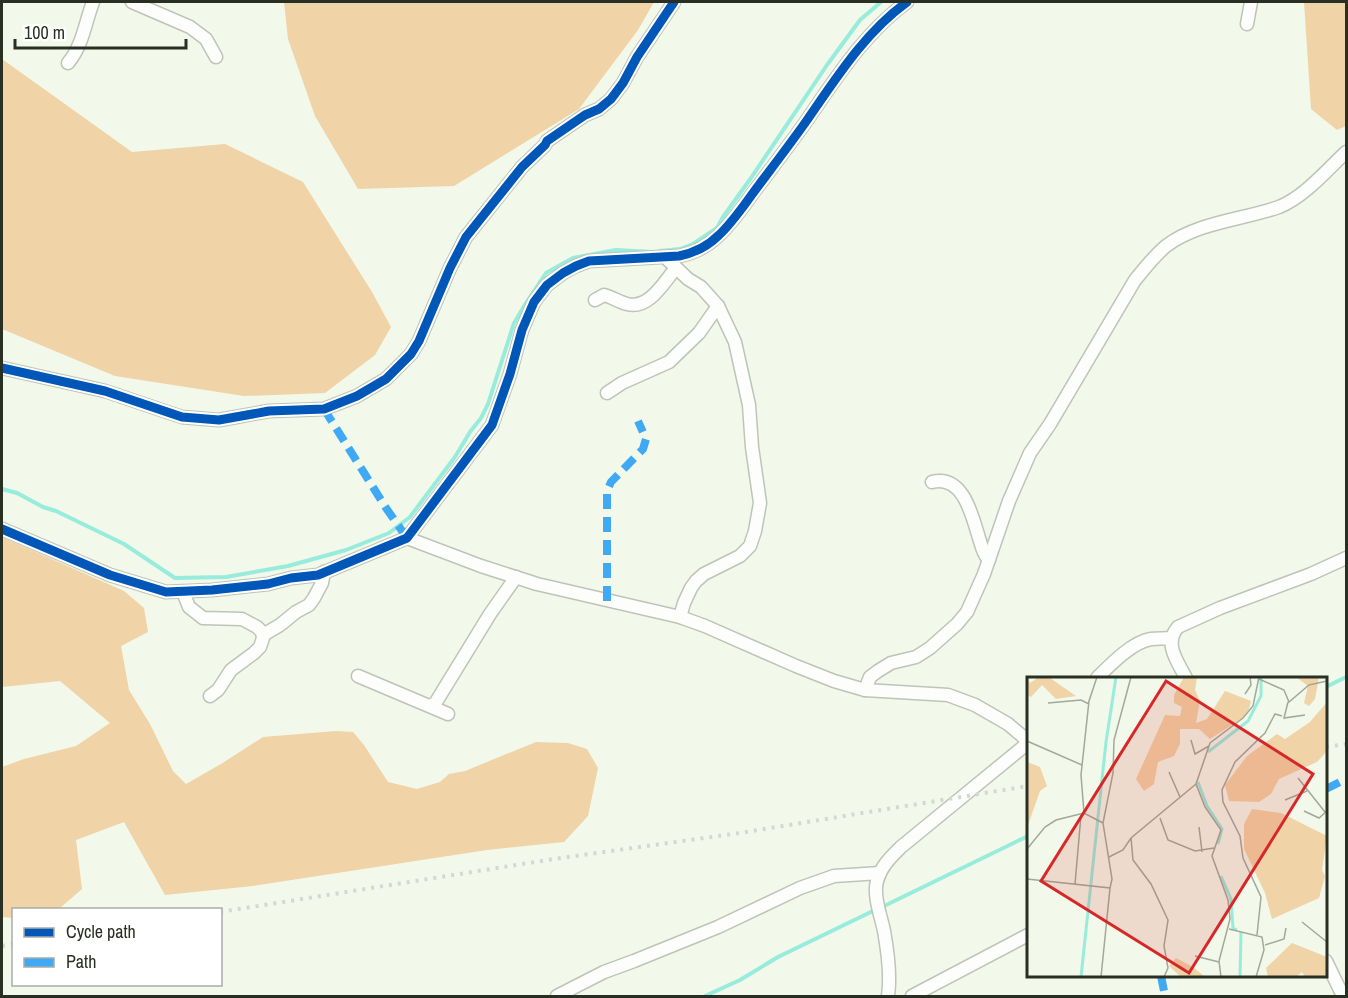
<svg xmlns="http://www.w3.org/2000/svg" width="1348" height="998" font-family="'Archivo Narrow',sans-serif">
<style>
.forest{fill:#f0d3a6}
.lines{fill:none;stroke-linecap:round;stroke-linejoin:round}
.stream{stroke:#98ecdb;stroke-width:4}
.minor-casing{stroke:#bec4b7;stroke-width:15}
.minor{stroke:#fdfefc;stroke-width:12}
.rail{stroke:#d5d7d3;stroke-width:4;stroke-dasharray:3 6;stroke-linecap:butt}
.quiet{stroke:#3fa9f5;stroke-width:8;stroke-dasharray:15 8;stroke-linecap:butt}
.cycleway-casing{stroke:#fff;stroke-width:13}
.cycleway{stroke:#0057b8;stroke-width:9}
.inset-river{fill:none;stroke:#98ecdb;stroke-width:3}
.inset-road{fill:none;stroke:#a2a89a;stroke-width:1.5}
.view{fill:#d62828;fill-opacity:0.15;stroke:#d62828;stroke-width:3}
.inset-edge{fill:none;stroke:#2a2f23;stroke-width:3}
</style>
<rect width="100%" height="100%" fill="#f2f8ea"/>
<g class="forest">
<path d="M 284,2 L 654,2 L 638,30 L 579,109 L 454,186 L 358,189 L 315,116 L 288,39 Z"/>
<path d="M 1304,2 L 1346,2 L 1346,126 L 1337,130 L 1311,109 Z"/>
<path d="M 2,59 L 132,152 L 225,144 L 303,182 L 372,292 L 391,327 L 375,355 L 325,393 L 244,396 L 115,376 L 2,329 Z"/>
<path d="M 2,537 L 124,591 L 144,608 L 148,632 L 121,646 L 129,690 L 150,724 L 173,771 L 186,784 L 221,764 L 263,737 L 336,731 L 353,732 L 364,745 L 388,782 L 417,789 L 440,782 L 449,774 L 465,771 L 536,742 L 568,743 L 587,749 L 598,768 L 588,816 L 564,842 L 487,850 L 253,886 L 165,895 L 124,822 L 76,840 L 82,889 L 60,908 L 57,910 L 14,910 L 13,918 L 2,917 L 2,767 L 24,759 L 76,746 L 110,723 L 60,681 L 2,687 Z"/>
</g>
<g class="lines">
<g class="stream">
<path d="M 660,251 L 680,249 L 693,244 L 717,228 L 723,217 L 751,178 L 827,65 L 860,20 L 881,2"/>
<path d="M 2,489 L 17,493 L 43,507 L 56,511 L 124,544 L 175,578 L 226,577 L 288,566 L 346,550 L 389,533 L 410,517 L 455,457 L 470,432 L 481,418 L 488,404 L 514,323 L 526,303 L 546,273 L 573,258 L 616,250 L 653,252"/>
<path d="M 1326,687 L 1346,677"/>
<path d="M 882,907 L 1028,836"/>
<path d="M 705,996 L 740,980 L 778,957 L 875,910"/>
</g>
<defs>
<g id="minor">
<path d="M 132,2 L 190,27 L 206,39 L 216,57"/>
<path d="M 1247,24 L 1251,2"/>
<path d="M 68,63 C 83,45 85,23 93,2"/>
<path d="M 666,258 L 688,279 L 701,287 L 718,306 L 735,342 L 749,405 L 752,447 L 760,503 L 755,531 L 750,546 L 740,556 L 704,574 L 696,581 L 691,588 L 684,603 L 680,617"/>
<path d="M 595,300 L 604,295 C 612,297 619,302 627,304 C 649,310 664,282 676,268"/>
<path d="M 2,368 L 105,391 L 182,417 L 219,420 L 269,411 L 324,409 L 357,396 L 386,379 L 411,354 L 419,341 L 450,268 L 466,237 L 522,167 L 545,145 L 547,141 L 585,115 L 599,109 L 611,99 L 623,83 L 637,57 L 674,2"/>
<path d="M 607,393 L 622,383 L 669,362 L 699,333 L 718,306"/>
<path d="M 932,482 C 963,474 972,515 979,538 C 982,546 982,553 989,560"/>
<path d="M 2,529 L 110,575 L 166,592 L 212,590 L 268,584 L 291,578 L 318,575 L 407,538 L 492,425 L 510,374 L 522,330 L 534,302 L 547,285 L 563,273 L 576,266 L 589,261 L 679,256 C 694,253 708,246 719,235 C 734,221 746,202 759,185 C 774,165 790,144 805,123 C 835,80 864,33 907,2"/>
<path d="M 407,538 L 481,566 L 537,584 L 680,617 L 705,626 L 796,666 L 834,681 L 865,690 L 948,695 L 975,705 L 1008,724 L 1028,741"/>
<path d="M 183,592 L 189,607 L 203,618 L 242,619 L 257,627 L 262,632 L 263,638 L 260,647 L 254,653 L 231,670 L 218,690 L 210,696"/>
<path d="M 263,635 L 280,625 L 296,612 L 309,605 L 314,598 L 322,583 L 324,572"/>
<path d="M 358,676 L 448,714"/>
<path d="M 1097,678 C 1110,665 1132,642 1151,639 C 1158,638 1164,639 1171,638"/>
<path d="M 1186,678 C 1178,662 1163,644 1178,627 L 1220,608 L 1311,574 L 1346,558"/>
<path d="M 865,690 L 870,677 L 878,671 L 891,663 L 916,657 L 930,648 L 957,624 L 967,612 L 984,574 L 1009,501 L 1030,453 L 1050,424 L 1135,280 C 1145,268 1154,256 1166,246 C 1198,222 1242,220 1279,207 C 1304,197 1327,170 1346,152"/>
<path d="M 431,706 L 436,702 L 490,614 L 516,577"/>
<path d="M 1326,961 L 1343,996"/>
<path d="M 557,996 L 604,972 L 634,961 L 718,927 L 800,888 L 834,876 L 880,873"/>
<path d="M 888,996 C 891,975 888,953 884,931 C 881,916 873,896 877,881 C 881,866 891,857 901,847 L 1028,743"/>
<path d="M 912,996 L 1028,935"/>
</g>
</defs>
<use href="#minor" class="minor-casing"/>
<use href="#minor" class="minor"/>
<g class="rail">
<path d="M 1326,747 L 1346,744"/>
<path d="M 220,912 L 554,859 L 740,833 L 1028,786"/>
<path d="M 2,946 L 14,944"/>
</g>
<g class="quiet">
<path d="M 324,409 L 386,508 L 407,538"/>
<path d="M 607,601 L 607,491 L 611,482 L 643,449 L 646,439 L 638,421"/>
<path d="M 1326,789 L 1346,779"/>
<path d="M 1161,976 L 1165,996"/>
</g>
<defs>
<g id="cycleway">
<path d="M 2,368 L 105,391 L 182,417 L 219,420 L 269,411 L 324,409 L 357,396 L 386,379 L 411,354 L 419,341 L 450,268 L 466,237 L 522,167 L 545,145 L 547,141 L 585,115 L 599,109 L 611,99 L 623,83 L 637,57 L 674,2"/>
<path d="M 2,529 L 110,575 L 166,592 L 212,590 L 268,584 L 291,578 L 318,575 L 407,538 L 492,425 L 510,374 L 522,330 L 534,302 L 547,285 L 563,273 L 576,266 L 589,261 L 679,256 C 694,253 708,246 719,235 C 734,221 746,202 759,185 C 774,165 790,144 805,123 C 835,80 864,33 907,2"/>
</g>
</defs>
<use href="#cycleway" class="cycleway-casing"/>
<use href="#cycleway" class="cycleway"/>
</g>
<g transform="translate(1027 677)">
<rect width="300" height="300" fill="#f2f8ea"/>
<path d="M 0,0 L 3,6 L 12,0 L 23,1 L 49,19 L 29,22 L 15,8 L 4,20 L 0,18 ZM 157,0 L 170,1 L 168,13 L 173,24 L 169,46 L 180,42 L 198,14 L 224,24 L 222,32 L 216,41 L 183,62 L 172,52 L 153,52 L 153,67 L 147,79 L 131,85 L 127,107 L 117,114 L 109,102 L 138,38 L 153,39 L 155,30 L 147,26 L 147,18 ZM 269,0 L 292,0 L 288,22 L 282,29 L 277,26 L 281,9 ZM 300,25 L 300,74 L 290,85 L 252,102 L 244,117 L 232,125 L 202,124 L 198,108 L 220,79 L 250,57 L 258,62 L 283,45 ZM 0,85 L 13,90 L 20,109 L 13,114 L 0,151 ZM 225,132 L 254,136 L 300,159 L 295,193 L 298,199 L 292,221 L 245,242 L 238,216 L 217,172 L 217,147 ZM 265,266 L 300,280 L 300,300 L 278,300 L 275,295 L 269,300 L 241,300 L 239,291 ZM 149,281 L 166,290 L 178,300 L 154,300 L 142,289 Z" fill="#f0d3a6"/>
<path class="inset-river" d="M 181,75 L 221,44 L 234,19 L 234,0M 171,105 L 180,129 L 195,152 L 191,167M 194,199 L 204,222 L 206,251 L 210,253M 54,300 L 79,65 L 89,0M 213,300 L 214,255"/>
<path class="inset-road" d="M 232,2 L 257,13 L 262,25 L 282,8 L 300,4M 218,17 L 224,8 L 223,0M 261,25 L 257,41 L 278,38M 21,26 L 54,23 L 62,27M 164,63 L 168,77 L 182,69M 0,64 L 55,88M 142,95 L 153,120M 271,101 L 298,135M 258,123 L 280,114M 277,134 L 292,141 L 300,134M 57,136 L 54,98 L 62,24 L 70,0M 133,141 L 141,163 L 168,174 L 187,171M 172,150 L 175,175M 104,161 L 106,183 L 124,207 L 141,243 L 137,269 L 141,291 L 137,300M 0,172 L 18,150 L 29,143 L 57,136 L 76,146M 82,180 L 96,173 L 104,161 L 169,107M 0,202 L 83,211 L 74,300M 48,207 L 54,138M 83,211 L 85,202 L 76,146 L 86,96 L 87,63 L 104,0M 275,245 L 300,265M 202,252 L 235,260 L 237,273 L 229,300M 230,258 L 234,220 L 216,181 L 213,159 L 196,125 L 195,113 L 208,85 L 238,56 L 248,37 L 255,39M 238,268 L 257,262 L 259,251M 168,279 L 192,285M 194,300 L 192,284 L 203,242 L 201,223 L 185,179 L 194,153 L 178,130 L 169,107 L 183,66 L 216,41 L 226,29 L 232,0"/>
<path class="view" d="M 139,4 L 286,97 L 162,296 L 14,204 Z"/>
<rect width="300" height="300" class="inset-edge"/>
</g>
<rect width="1348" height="998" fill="none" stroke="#2a2f23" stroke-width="6"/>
<rect x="12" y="908" width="210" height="78" fill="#ffffff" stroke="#aaaca7" stroke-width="1.5"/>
<rect x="24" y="928" width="30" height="9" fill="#0057b8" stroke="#aaaca7" stroke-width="1.5"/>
<text x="66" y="938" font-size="18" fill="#2a2f23">Cycle path</text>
<rect x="24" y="958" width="30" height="9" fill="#3fa9f5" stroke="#aaaca7" stroke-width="1.5"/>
<text x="66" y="968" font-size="18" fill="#2a2f23">Path</text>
<path d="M15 39v9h171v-9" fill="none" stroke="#2a2f23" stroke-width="3"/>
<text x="24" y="39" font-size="18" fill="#2a2f23" stroke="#ffffff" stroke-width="4.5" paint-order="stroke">100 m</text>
</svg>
